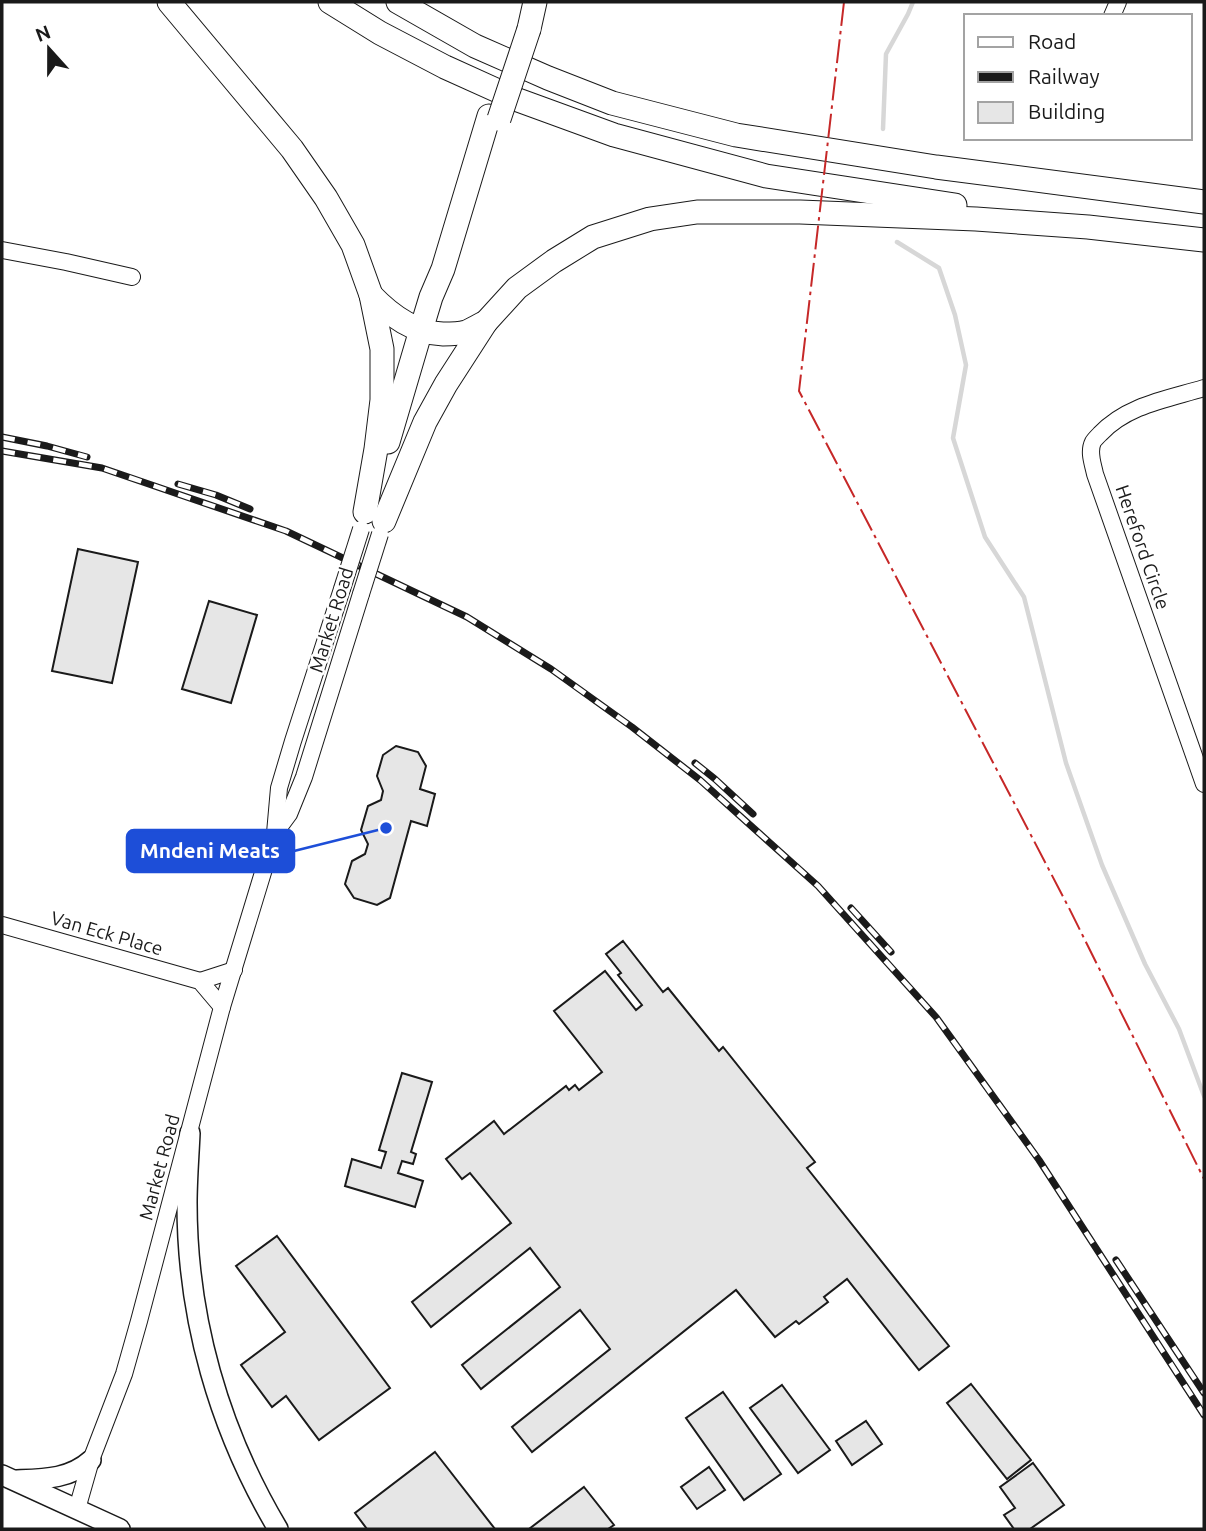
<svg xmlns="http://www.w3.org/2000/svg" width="1206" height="1531" font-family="Ubuntu,sans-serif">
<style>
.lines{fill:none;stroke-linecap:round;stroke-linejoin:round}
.stream{stroke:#d7d7d7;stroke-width:4.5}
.building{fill:#e6e6e6;stroke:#1a1a1a;stroke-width:2}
.minor-casing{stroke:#1a1a1a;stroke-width:18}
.major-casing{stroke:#1a1a1a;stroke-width:22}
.highway-casing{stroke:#1a1a1a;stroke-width:25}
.minor{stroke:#fff;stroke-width:16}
.major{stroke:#fff;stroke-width:19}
.highway{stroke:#fff;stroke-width:23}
.rail-casing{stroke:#1a1a1a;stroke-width:7}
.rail{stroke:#fff;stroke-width:4.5;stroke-dasharray:13;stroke-linecap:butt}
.minor-bridge-casing{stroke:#1a1a1a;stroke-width:18;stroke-linecap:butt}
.highway-bridge-casing{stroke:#1a1a1a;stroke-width:25;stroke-linecap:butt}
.minor-bridge{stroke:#fff;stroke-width:16}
.highway-bridge{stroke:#fff;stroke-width:23}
.power{stroke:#c62828;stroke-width:2;stroke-dasharray:24 5 3.5 5;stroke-linecap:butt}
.labels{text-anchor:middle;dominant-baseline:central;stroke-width:5;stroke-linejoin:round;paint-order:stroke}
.street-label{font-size:19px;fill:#1a1a1a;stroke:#fff}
.leader{fill:none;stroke:#1d4ed8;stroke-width:2.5}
.callout-dot{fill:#1d4ed8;stroke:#fff;stroke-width:2.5}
.callout{fill:#1d4ed8;stroke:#1d4ed8;stroke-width:2.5}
.callout-label{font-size:21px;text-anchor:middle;font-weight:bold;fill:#fff}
</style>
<rect width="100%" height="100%" fill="#fff"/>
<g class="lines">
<g class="stream">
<path d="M 883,129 L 886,54 L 908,14 L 913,2"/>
<path d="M 897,242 L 939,268 L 955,315 L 966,365 L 953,438 L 985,537 L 1024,597 L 1066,763 L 1102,865 L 1145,964 L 1179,1029 L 1204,1096"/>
</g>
</g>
<g class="building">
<path d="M 78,549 L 138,562 L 112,683 L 52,671 Z"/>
<path d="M 209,601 L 257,615 L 231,703 L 182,689 Z"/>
<path d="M 396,746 L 418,752 L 426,766 L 420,789 L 435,794 L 427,826 L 411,821 L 390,898 L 377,905 L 354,898 L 345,884 L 352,861 L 365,854 L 368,844 L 361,830 L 368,806 L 381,800 L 383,791 L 377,776 L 383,755 Z"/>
<path d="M 623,941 L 663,992 L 668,988 L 719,1051 L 723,1047 L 815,1162 L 807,1168 L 949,1346 L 919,1370 L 847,1279 L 824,1297 L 828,1302 L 799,1324 L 796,1321 L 775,1337 L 736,1290 L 532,1452 L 512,1427 L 610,1349 L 580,1310 L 481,1389 L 462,1365 L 560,1287 L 530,1248 L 431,1327 L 412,1302 L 511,1223 L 470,1173 L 462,1179 L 446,1159 L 494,1121 L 504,1134 L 566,1086 L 569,1090 L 575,1085 L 579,1090 L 602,1072 L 554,1011 L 605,971 L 636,1010 L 642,1005 L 618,975 L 621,973 L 606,954 Z"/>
<path d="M 402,1073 L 432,1082 L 411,1152 L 416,1154 L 413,1164 L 402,1161 L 398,1173 L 423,1181 L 415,1207 L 345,1186 L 352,1159 L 381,1168 L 386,1152 L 379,1150 Z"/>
<path d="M 277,1236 L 390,1388 L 319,1440 L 286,1396 L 272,1407 L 241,1365 L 285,1332 L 236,1266 Z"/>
<path d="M 971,1384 L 1031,1460 L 1007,1479 L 947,1403 Z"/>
<path d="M 782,1385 L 830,1450 L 798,1473 L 750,1408 Z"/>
<path d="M 723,1392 L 781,1474 L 744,1500 L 686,1418 Z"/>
<path d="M 866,1421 L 882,1444 L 852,1465 L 836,1441 Z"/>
<path d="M 435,1452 L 495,1529 L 367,1529 L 355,1513 Z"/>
<path d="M 1033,1463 L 1064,1505 L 1030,1529 L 1014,1529 L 1004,1515 L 1015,1508 L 1000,1487 Z"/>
<path d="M 709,1467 L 725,1490 L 697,1509 L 681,1487 Z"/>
<path d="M 584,1487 L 614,1525 L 608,1529 L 529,1529 Z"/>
</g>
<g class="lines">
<defs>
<g id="minor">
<path d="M 1112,16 L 1118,2"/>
<path d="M 2,250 L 66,262 L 132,277"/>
<path d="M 1204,388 C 1168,399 1127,405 1100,434 C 1099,435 1094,440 1093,442 C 1088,452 1093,464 1095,474 L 1204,784"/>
<path d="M 275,833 L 289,814 L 304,777 L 361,594"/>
<path d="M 2,925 L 200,981 L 222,1007"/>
<path d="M 200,981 L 234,970"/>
<path d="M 77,1509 L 91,1460 L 124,1374 L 139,1321 L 222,1007 L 275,833 L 279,788 L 293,741 L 342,589"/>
</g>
<g id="major">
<path d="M 190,1133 C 189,1156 187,1180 187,1203 C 187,1318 219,1430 278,1529"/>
<path d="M 2,1475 L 120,1529"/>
<path d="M 17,1480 C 44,1479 70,1479 91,1460"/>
</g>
<g id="highway">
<path d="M 169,2 L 292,149 L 326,198 L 353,245 L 371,295 L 382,349 L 382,400 L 376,449 L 365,512"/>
<path d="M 330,2 L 380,33 L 445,67 L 518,100 L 614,135 L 766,176 L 955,205"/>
<path d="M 398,2 L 475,46 L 548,78 L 612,103 L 736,135 L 936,167 L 1204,202"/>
<path d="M 529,29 L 535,2"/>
<path d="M 371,295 C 391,316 414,333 443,334 C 450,334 459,334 466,332 C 472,330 479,325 486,322"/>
<path d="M 388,442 L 421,330 L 431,297 L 443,269 L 489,116"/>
<path d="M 384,521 L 425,422 L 446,384 L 486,322 L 517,288 L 554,261 L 593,237 L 650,219 L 697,212 L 800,212 L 976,219 L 1088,227 L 1204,240"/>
</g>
</defs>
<use href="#minor" class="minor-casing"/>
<use href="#major" class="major-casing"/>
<use href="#highway" class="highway-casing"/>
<use href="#minor" class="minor"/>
<use href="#major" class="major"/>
<use href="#highway" class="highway"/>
<defs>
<g id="rail">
<path d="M 2,437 L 47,446 L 87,457"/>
<path d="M 2,451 L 102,468 L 286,531 L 467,617 L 551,669 L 632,727 L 700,780 L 818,886 L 936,1017 L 1039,1160 L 1204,1415"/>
<path d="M 178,484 L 216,495 L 250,509"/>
<path d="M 695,763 L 715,779 L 753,814"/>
<path d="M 851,908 L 891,952"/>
<path d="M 1116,1260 L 1204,1393"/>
</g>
</defs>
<use href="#rail" class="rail-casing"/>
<use href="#rail" class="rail"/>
<defs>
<g id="minor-bridge">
<path d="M 342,589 L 361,529"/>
<path d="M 361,594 L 380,534"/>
</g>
<path id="highway-bridge" d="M 499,119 L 529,29"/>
</defs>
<use href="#minor-bridge" class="minor-bridge-casing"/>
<use href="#highway-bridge" class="highway-bridge-casing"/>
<use href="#minor-bridge" class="minor-bridge"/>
<use href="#highway-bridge" class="highway-bridge"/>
<path class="power" d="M 844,2 L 799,391 L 1069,908 L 1204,1179"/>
</g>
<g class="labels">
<g class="street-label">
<text transform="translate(1143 547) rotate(71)">Hereford Circle</text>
<text transform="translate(331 620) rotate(-73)">Market Road</text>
<text transform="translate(107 933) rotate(16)">Van Eck Place</text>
<text transform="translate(159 1167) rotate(-75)">Market Road</text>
</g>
</g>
<path class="leader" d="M386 828L294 851"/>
<circle class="callout-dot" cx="386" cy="828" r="7"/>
<rect class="callout" x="127" y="830" width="167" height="42" rx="7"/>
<g class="callout-label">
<text x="210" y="858">Mndeni Meats</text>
</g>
<rect width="1206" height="1531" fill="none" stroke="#1a1a1a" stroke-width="7"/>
<rect x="964" y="14" width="228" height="126" fill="#ffffff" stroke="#a3a3a3" stroke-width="2"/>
<rect x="978" y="37" width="35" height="10" fill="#ffffff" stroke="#a3a3a3" stroke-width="2"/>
<text x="1028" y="49" font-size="21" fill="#1a1a1a">Road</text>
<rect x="978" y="72" width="35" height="10" fill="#1a1a1a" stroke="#a3a3a3" stroke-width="2"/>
<text x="1028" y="84" font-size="21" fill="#1a1a1a">Railway</text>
<rect x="978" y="102" width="35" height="21" fill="#e6e6e6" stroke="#a3a3a3" stroke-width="2"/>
<text x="1028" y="119" font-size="21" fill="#1a1a1a">Building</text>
<g transform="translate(49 49) rotate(339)" stroke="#ffffff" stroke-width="5" paint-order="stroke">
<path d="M0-5L12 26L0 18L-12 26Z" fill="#1a1a1a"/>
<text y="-10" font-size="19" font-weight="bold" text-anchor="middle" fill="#1a1a1a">N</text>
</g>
</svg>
